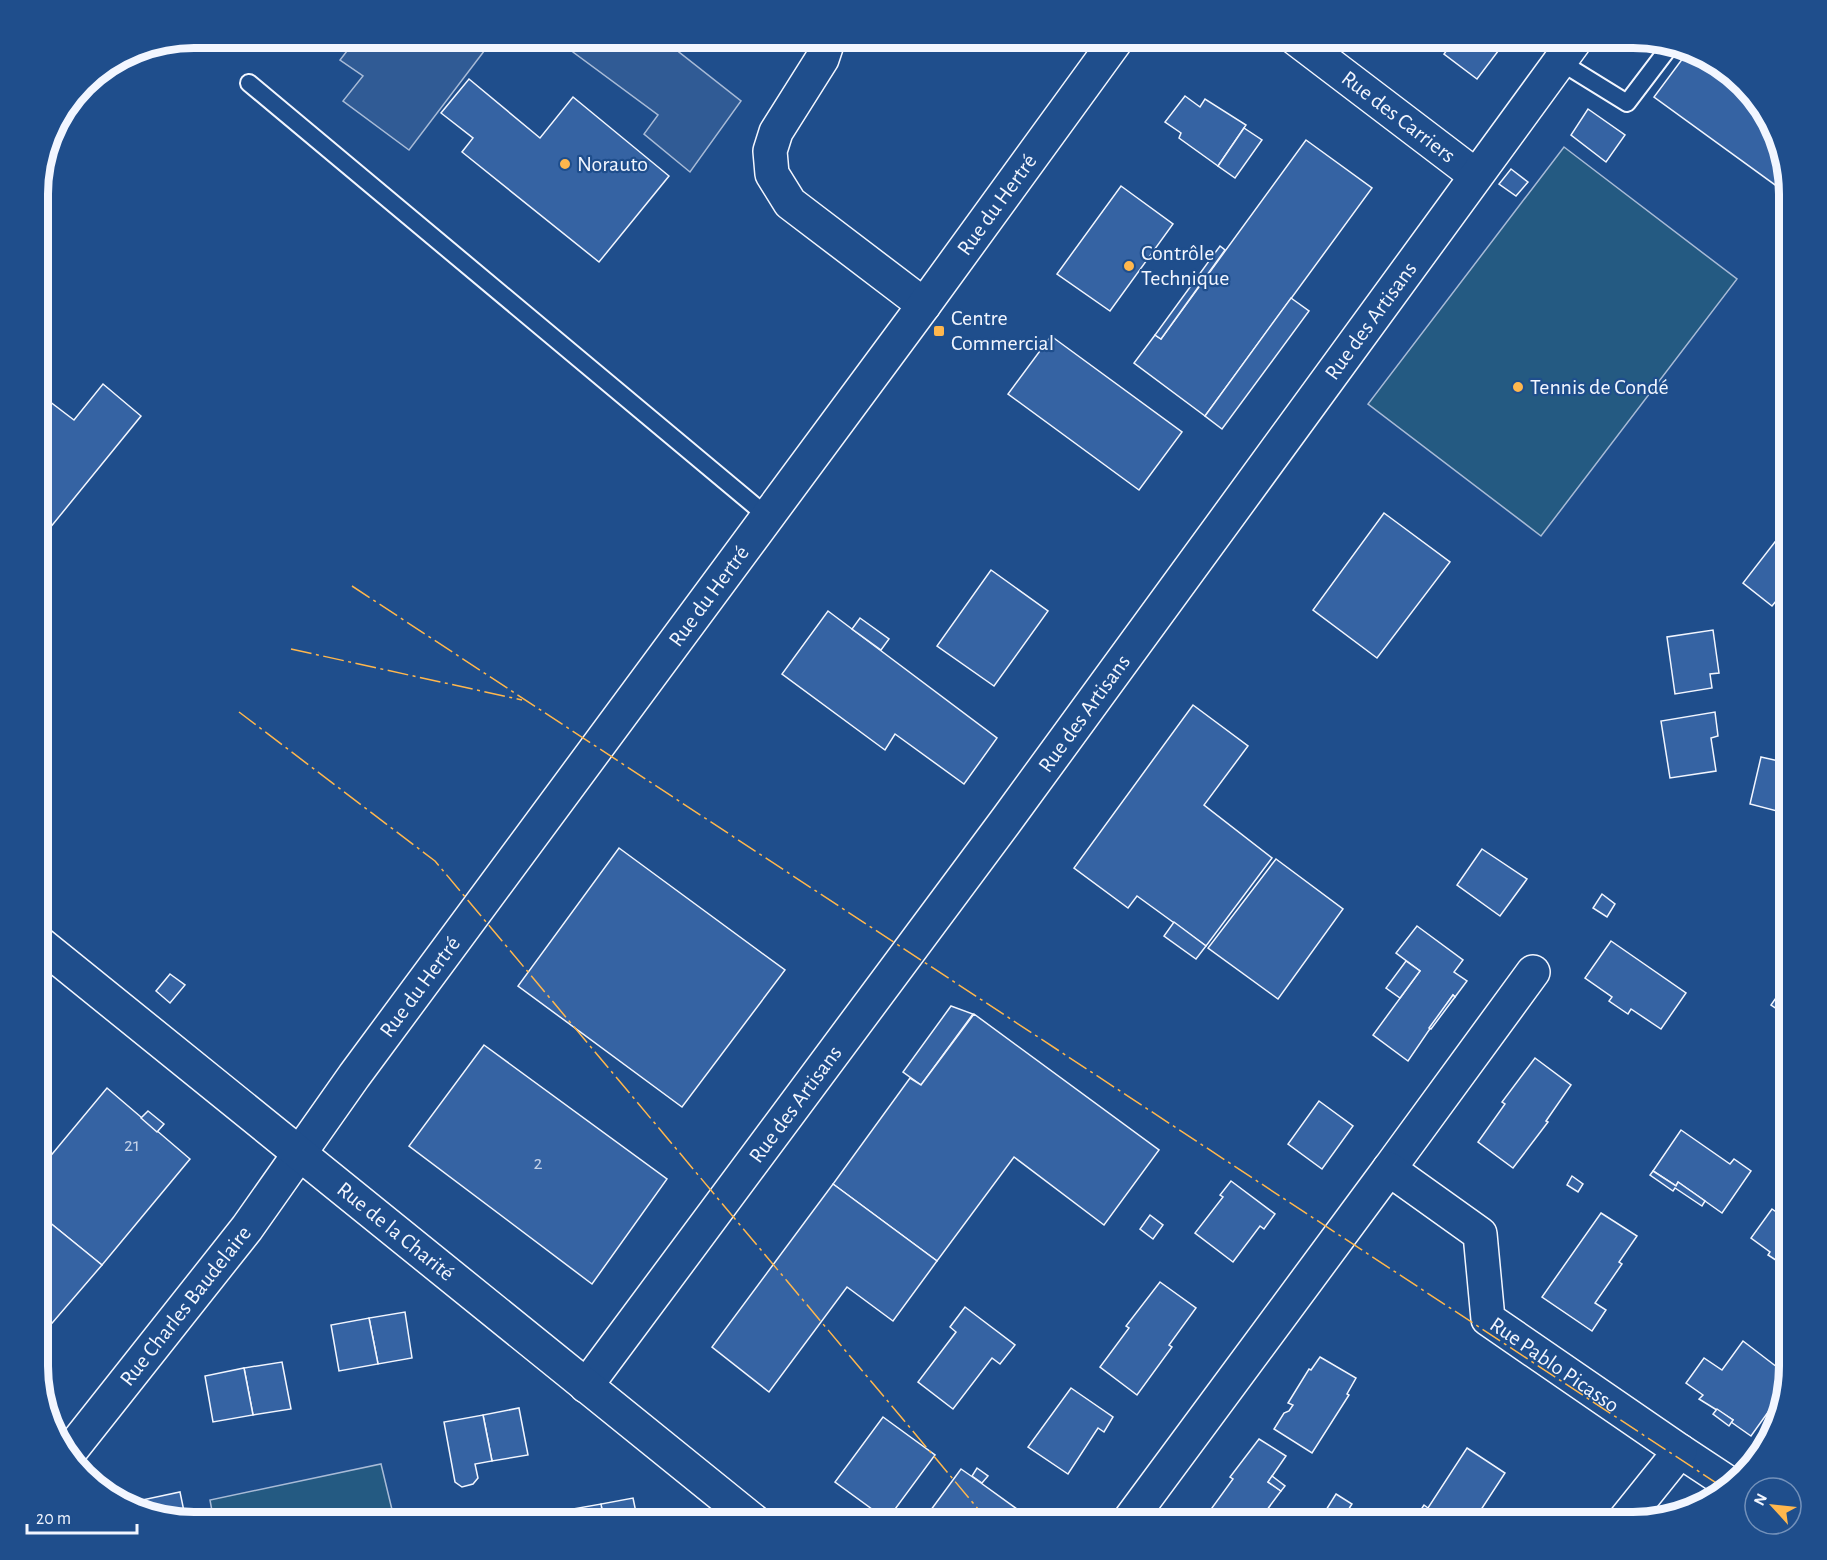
<svg xmlns="http://www.w3.org/2000/svg" width="1827" height="1560" font-family="'Alegreya Sans',sans-serif">
<style>
.green{fill:#245a82;stroke:#a8bbd7;stroke-width:1.5}
.parking{fill:#305b95;stroke:#a8bbd7;stroke-width:1.5}
.building{fill:#3563a3;stroke:#f2f6ff;stroke-width:1.5}
.lines{fill:none;stroke-linecap:round;stroke-linejoin:round}
.service-casing{stroke:#f2f6ff;stroke-width:20}
.minor-casing{stroke:#f2f6ff;stroke-width:36}
.tertiary-casing{stroke:#f2f6ff;stroke-width:36}
.service{stroke:#1f4e8c;stroke-width:16}
.minor{stroke:#1f4e8c;stroke-width:33}
.tertiary{stroke:#1f4e8c;stroke-width:33}
.power{stroke:#ffb74d;stroke-width:1.5;stroke-dasharray:21 4.5 3 4.5;stroke-linecap:butt}
.poi-dot{fill:#ffb74d;stroke:#1f4e8c;stroke-width:2}
.labels{text-anchor:middle;dominant-baseline:central;stroke-width:4.5;stroke-linejoin:round;paint-order:stroke}
.number-label{font-size:20px;fill:#c3d1e8}
.street-label{font-size:22px;fill:#f2f6ff;stroke:#1f4e8c}
.poi-label{font-size:22px;fill:#f2f6ff;stroke:#1f4e8c;text-anchor:start}
.rim{fill:none;stroke:#f2f6ff;stroke-width:8}
</style>
<rect width="100%" height="100%" fill="#1f4e8c"/>
<g class="green">
<path d="M 1564,147 L 1737,279 L 1541,536 L 1368,404 Z"/>
<path d="M 381,1464 L 395,1522 L 214,1522 L 210,1500 Z"/>
</g>
<g class="parking">
<path d="M 357,38 L 494,38 L 409,150 L 343,101 L 363,76 L 340,60 Z"/>
<path d="M 554,38 L 689,38 L 679,52 L 741,101 L 690,172 L 644,134 L 658,115 Z"/>
</g>
<g class="building">
<path d="M 1456,38 L 1508,38 L 1477,79 L 1444,54 Z"/>
<path d="M 1689,50 L 1700,57 L 1701,55 L 1736,77 L 1777,134 L 1789,195 L 1654,97 Z"/>
<path d="M 469,79 L 540,138 L 573,97 L 669,176 L 599,262 L 462,152 L 473,138 L 441,113 Z"/>
<path d="M 1185,96 L 1200,107 L 1205,99 L 1246,125 L 1218,166 L 1179,138 L 1181,133 L 1165,122 Z"/>
<path d="M 1588,109 L 1625,135 L 1606,162 L 1571,135 Z"/>
<path d="M 1244,128 L 1262,140 L 1235,178 L 1218,166 Z"/>
<path d="M 1306,140 L 1372,188 L 1205,416 L 1134,363 L 1155,335 L 1161,339 Z"/>
<path d="M 1511,169 L 1528,182 L 1516,196 L 1499,184 Z"/>
<path d="M 1121,186 L 1173,224 L 1110,311 L 1057,274 Z"/>
<path d="M 1220,246 L 1225,250 L 1161,339 L 1155,335 Z"/>
<path d="M 1291,298 L 1309,311 L 1222,429 L 1205,416 Z"/>
<path d="M 1051,336 L 1182,432 L 1139,490 L 1008,394 Z"/>
<path d="M 103,384 L 141,416 L 45,534 L 38,528 L 38,407 L 45,398 L 74,420 Z"/>
<path d="M 1384,513 L 1450,562 L 1377,658 L 1313,610 Z"/>
<path d="M 1778,538 L 1789,546 L 1789,599 L 1781,595 L 1772,606 L 1743,583 Z"/>
<path d="M 991,570 L 1048,611 L 994,686 L 937,646 Z"/>
<path d="M 828,611 L 997,738 L 964,784 L 895,734 L 885,750 L 782,674 Z"/>
<path d="M 860,618 L 889,639 L 881,650 L 852,629 Z"/>
<path d="M 1713,630 L 1719,673 L 1710,674 L 1712,688 L 1675,694 L 1667,637 Z"/>
<path d="M 1193,705 L 1248,746 L 1204,805 L 1272,858 L 1206,946 L 1137,896 L 1128,908 L 1074,868 Z"/>
<path d="M 1715,712 L 1718,736 L 1711,738 L 1716,771 L 1670,778 L 1661,721 Z"/>
<path d="M 1761,757 L 1783,762 L 1784,757 L 1789,758 L 1789,814 L 1750,804 Z"/>
<path d="M 619,848 L 785,970 L 682,1107 L 518,986 Z"/>
<path d="M 1482,849 L 1527,879 L 1500,916 L 1457,885 Z"/>
<path d="M 1276,859 L 1343,909 L 1278,999 L 1208,948 Z"/>
<path d="M 1602,894 L 1615,904 L 1607,917 L 1593,908 Z"/>
<path d="M 1174,922 L 1206,946 L 1196,959 L 1164,936 Z"/>
<path d="M 1417,926 L 1463,960 L 1454,972 L 1467,981 L 1455,997 L 1453,995 L 1408,1061 L 1373,1035 L 1420,971 L 1396,953 Z"/>
<path d="M 1611,941 L 1686,993 L 1661,1029 L 1631,1009 L 1628,1014 L 1609,1001 L 1612,997 L 1585,978 Z"/>
<path d="M 1406,961 L 1420,971 L 1400,998 L 1386,988 Z"/>
<path d="M 170,974 L 185,985 L 170,1003 L 156,991 Z"/>
<path d="M 1789,979 L 1789,1017 L 1771,1005 Z"/>
<path d="M 1453,995 L 1455,997 L 1431,1029 L 1429,1028 Z"/>
<path d="M 951,1006 L 973,1014 L 921,1085 L 903,1072 Z"/>
<path d="M 974,1014 L 1159,1150 L 1104,1225 L 1014,1157 L 937,1261 L 833,1184 L 910,1078 L 921,1085 Z"/>
<path d="M 484,1045 L 667,1179 L 592,1284 L 409,1146 Z"/>
<path d="M 1535,1058 L 1571,1085 L 1546,1121 L 1548,1122 L 1513,1168 L 1478,1142 L 1505,1104 L 1502,1102 Z"/>
<path d="M 107,1088 L 190,1159 L 102,1265 L 38,1213 L 38,1171 Z"/>
<path d="M 1319,1101 L 1353,1126 L 1322,1169 L 1288,1144 Z"/>
<path d="M 148,1111 L 164,1124 L 157,1132 L 141,1118 Z"/>
<path d="M 1681,1130 L 1730,1164 L 1734,1159 L 1751,1171 L 1722,1213 L 1678,1182 L 1676,1186 L 1653,1171 Z"/>
<path d="M 1788,1162 L 1789,1163 L 1789,1176 L 1787,1179 L 1780,1173 Z"/>
<path d="M 1653,1171 L 1676,1186 L 1678,1182 L 1705,1201 L 1702,1206 L 1675,1188 L 1673,1191 L 1650,1175 Z"/>
<path d="M 1572,1176 L 1583,1184 L 1578,1192 L 1567,1185 Z"/>
<path d="M 1231,1181 L 1275,1214 L 1264,1229 L 1260,1226 L 1233,1262 L 1195,1233 L 1223,1197 L 1220,1195 Z"/>
<path d="M 833,1184 L 937,1261 L 893,1321 L 847,1287 L 769,1392 L 712,1347 Z"/>
<path d="M 1772,1209 L 1789,1221 L 1789,1266 L 1786,1264 L 1785,1266 L 1768,1255 L 1770,1252 L 1751,1238 Z"/>
<path d="M 38,1213 L 102,1265 L 47,1329 L 38,1321 Z"/>
<path d="M 1601,1213 L 1637,1236 L 1619,1262 L 1622,1264 L 1595,1303 L 1606,1310 L 1592,1331 L 1542,1297 Z"/>
<path d="M 1150,1215 L 1163,1225 L 1153,1239 L 1140,1229 Z"/>
<path d="M 1160,1282 L 1196,1308 L 1169,1345 L 1172,1347 L 1137,1395 L 1100,1367 L 1129,1328 L 1126,1326 Z"/>
<path d="M 965,1307 L 1015,1345 L 1000,1364 L 992,1358 L 953,1409 L 918,1382 L 956,1332 L 950,1327 Z"/>
<path d="M 405,1312 L 412,1358 L 378,1364 L 369,1318 Z"/>
<path d="M 369,1318 L 378,1364 L 339,1371 L 331,1325 Z"/>
<path d="M 1743,1341 L 1786,1374 L 1787,1378 L 1774,1399 L 1776,1401 L 1751,1436 L 1731,1422 L 1733,1420 L 1699,1399 L 1703,1395 L 1686,1383 L 1704,1358 L 1722,1370 Z"/>
<path d="M 1320,1357 L 1356,1378 L 1347,1394 L 1349,1395 L 1312,1453 L 1274,1429 L 1284,1413 L 1289,1411 L 1293,1405 L 1288,1403 L 1309,1369 L 1311,1370 Z"/>
<path d="M 282,1362 L 291,1409 L 253,1415 L 244,1368 Z"/>
<path d="M 244,1368 L 253,1415 L 213,1422 L 205,1376 Z"/>
<path d="M 1071,1388 L 1113,1417 L 1104,1432 L 1098,1428 L 1068,1474 L 1028,1447 Z"/>
<path d="M 519,1408 L 528,1455 L 492,1461 L 483,1415 Z"/>
<path d="M 1717,1409 L 1733,1420 L 1729,1426 L 1713,1414 Z"/>
<path d="M 483,1415 L 492,1461 L 475,1464 L 478,1478 L 473,1484 L 462,1487 L 455,1482 L 444,1422 Z"/>
<path d="M 883,1417 L 935,1455 L 887,1520 L 835,1482 Z"/>
<path d="M 1259,1439 L 1286,1456 L 1268,1482 L 1281,1491 L 1258,1522 L 1223,1522 L 1209,1512 L 1233,1479 L 1230,1477 Z"/>
<path d="M 1467,1448 L 1505,1473 L 1473,1522 L 1417,1522 L 1414,1520 L 1424,1505 L 1428,1508 Z"/>
<path d="M 977,1468 L 988,1476 L 982,1483 L 972,1476 Z"/>
<path d="M 961,1469 L 974,1478 L 1035,1522 L 922,1522 Z"/>
<path d="M 1272,1476 L 1285,1486 L 1281,1491 L 1268,1482 Z"/>
<path d="M 180,1492 L 186,1521 L 144,1513 L 142,1500 Z"/>
<path d="M 1336,1494 L 1352,1504 L 1342,1520 L 1326,1510 Z"/>
<path d="M 633,1498 L 638,1522 L 604,1522 L 601,1504 Z"/>
<path d="M 142,1500 L 144,1513 L 135,1511 L 123,1504 Z"/>
<path d="M 601,1504 L 604,1522 L 563,1522 L 561,1511 Z"/>
<path d="M 1365,1512 L 1377,1519 L 1375,1522 L 1358,1522 Z"/>
</g>
<g class="lines">
<defs>
<g id="service">
<path d="M 1559,61 L 1627,103 L 1671,45"/>
<path d="M 249,83 L 767,516"/>
</g>
<g id="minor">
<path d="M 829,38 L 822,59 L 776,132 L 770,151 L 772,174 L 790,203 L 924,305"/>
<path id="s1" d="M 1295,38 L 1475,175"/>
<path d="M 1389,1169 L 1533,972"/>
<path id="s2" d="M 586,1386 L 1008,818 L 1577,38"/>
<path d="M 1680,1451 L 1730,1484"/>
<path id="s3" d="M 68,1454 L 247,1228 L 354,1076 L 924,305 L 1118,38"/>
<path id="s4" d="M 1128,1522 L 1389,1169 L 1480,1234 L 1488,1319 L 1680,1451 L 1623,1522"/>
</g>
<g id="tertiary">
<path id="s5" d="M 38,942 L 755,1522"/>
</g>
</defs>
<use href="#service" class="service-casing"/>
<use href="#minor" class="minor-casing"/>
<use href="#tertiary" class="tertiary-casing"/>
<use href="#service" class="service"/>
<use href="#minor" class="minor"/>
<use href="#tertiary" class="tertiary"/>
<g class="power">
<path d="M 352,586 L 1724,1488"/>
<path d="M 291,649 L 522,700"/>
<path d="M 239,712 L 435,861 L 989,1522"/>
</g>
</g>
<g class="poi-dot">
<circle cx="565" cy="164" r="6"/>
<circle cx="1129" cy="266" r="6"/>
<rect x="933" y="325" width="12" height="12" rx="3"/>
<circle cx="1518" cy="387" r="6"/>
</g>
<g class="labels">
<g class="number-label">
<text x="132" y="1145">21</text>
<text x="538" y="1163">2</text>
</g>
<g class="street-label">
<text stroke="none"><textPath href="#s1" startOffset="130">Rue des Carriers</textPath></text>
<text stroke="none"><textPath href="#s3" startOffset="1557">Rue du Hertré</textPath></text>
<text stroke="none"><textPath href="#s2" startOffset="1323">Rue des Artisans</textPath></text>
<text stroke="none"><textPath href="#s3" startOffset="1071">Rue du Hertré</textPath></text>
<text stroke="none"><textPath href="#s2" startOffset="837">Rue des Artisans</textPath></text>
<text stroke="none"><textPath href="#s3" startOffset="585">Rue du Hertré</textPath></text>
<text stroke="none"><textPath href="#s2" startOffset="351">Rue des Artisans</textPath></text>
<text stroke="none"><textPath href="#s5" startOffset="460">Rue de la Charité</textPath></text>
<text stroke="none"><textPath href="#s3" startOffset="189">Rue Charles Baudelaire</textPath></text>
<text stroke="none"><textPath href="#s4" startOffset="717">Rue Pablo Picasso</textPath></text>
</g>
<g class="poi-label">
<text x="577" y="164">Norauto</text>
<text x="1141" y="253">Contrôle<tspan x="1141" dy="25">Technique</tspan></text>
<text x="951" y="318">Centre<tspan x="951" dy="25">Commercial</tspan></text>
<text x="1530" y="387">Tennis de Condé</text>
</g>
</g>
<path d="M0 0H1827V1560H0ZM194 48H1633A146 146 0 0 1 1779 194V1366A146 146 0 0 1 1633 1512H194A146 146 0 0 1 48 1366V194A146 146 0 0 1 194 48Z" fill="#1f4e8c" fill-rule="evenodd"/>
<path class="rim" d="M194 48H1633A146 146 0 0 1 1779 194V1366A146 146 0 0 1 1633 1512H194A146 146 0 0 1 48 1366V194A146 146 0 0 1 194 48Z"/>
<g transform="translate(1773 1506) rotate(297)"><circle r="28" fill="#1f4e8c" stroke="#7391ba" stroke-width="1.5"/>
<path d="M0-4.5L10 22L0 15L-10 22Z" fill="#ffb74d"/>
<text y="-9" font-size="16" font-weight="bold" text-anchor="middle" fill="#f2f6ff">N</text>
</g>
<path d="M27 1524v9h110v-9" fill="none" stroke="#f2f6ff" stroke-width="3"/>
<text x="36" y="1524" font-size="18" fill="#f2f6ff" stroke="#1f4e8c" stroke-width="4.5" paint-order="stroke">20 m</text>
</svg>
